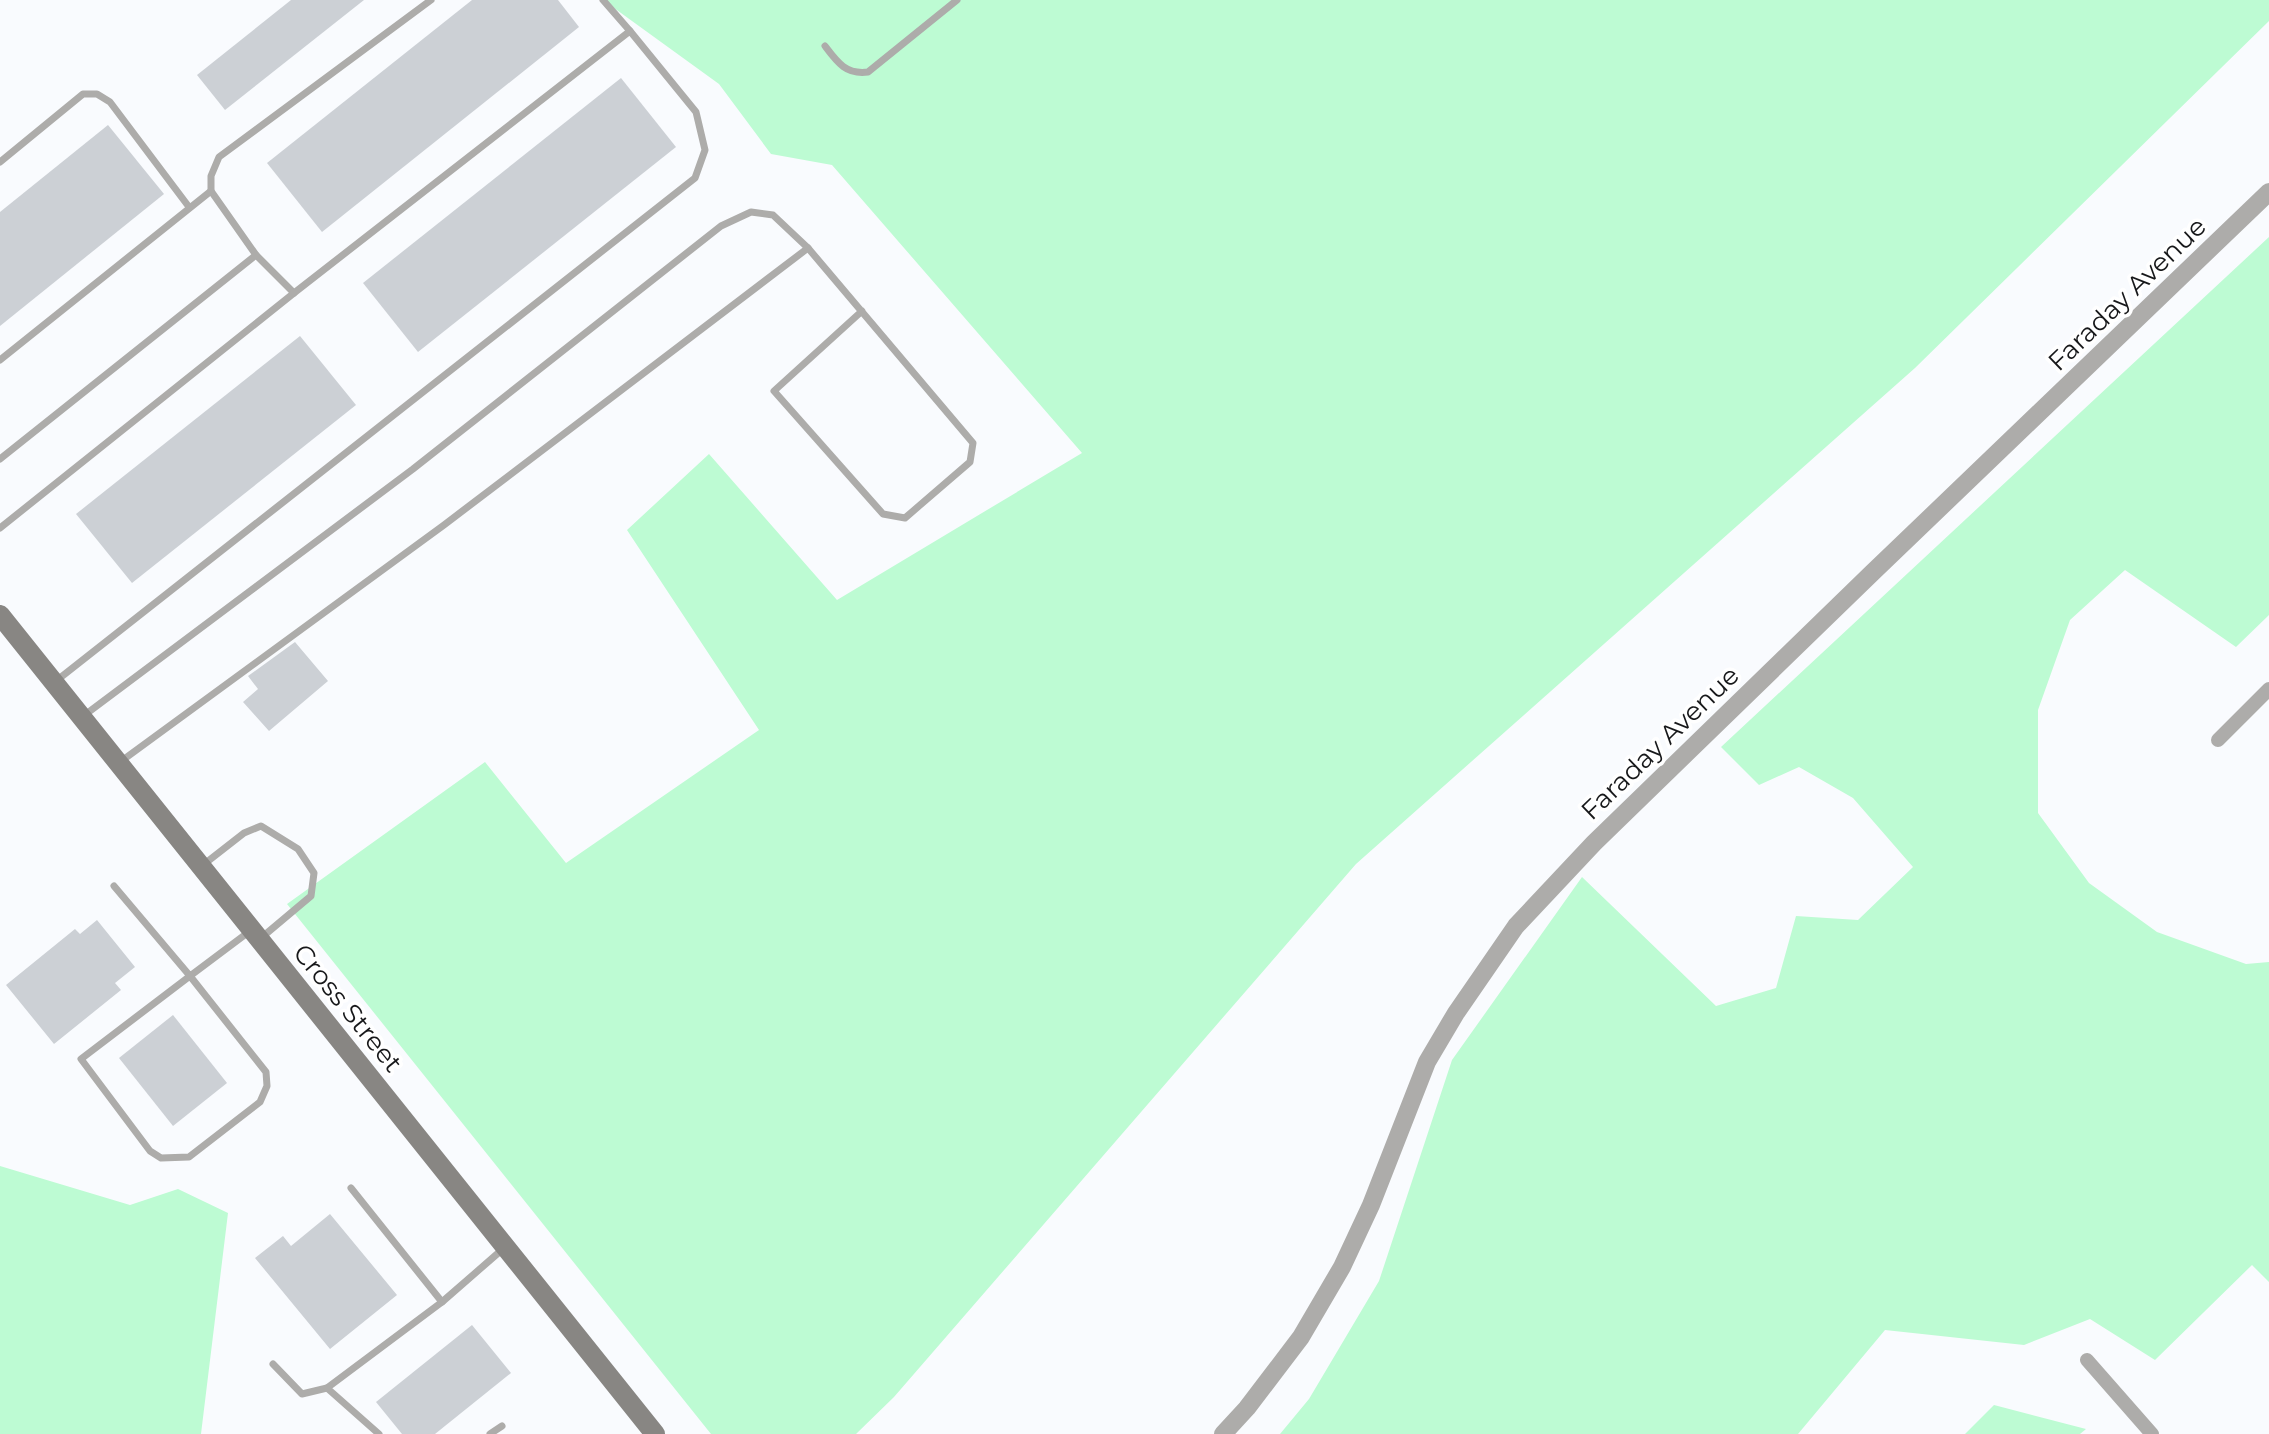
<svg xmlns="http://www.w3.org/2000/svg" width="2269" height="1434" font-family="Montserrat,sans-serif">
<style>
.green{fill:#bdfbd3}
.building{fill:#ccd0d5}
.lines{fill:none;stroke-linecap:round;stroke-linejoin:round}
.service{stroke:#adacaa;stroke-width:7}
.minor{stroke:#adacaa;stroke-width:14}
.tertiary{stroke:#adacaa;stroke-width:18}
.secondary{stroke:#888683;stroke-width:20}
.labels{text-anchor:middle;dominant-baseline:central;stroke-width:7;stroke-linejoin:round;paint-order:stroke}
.street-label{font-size:26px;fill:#17181a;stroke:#fff}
</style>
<rect width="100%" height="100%" fill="#f9fbfe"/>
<g class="green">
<path d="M 603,0 L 2269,0 L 2269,21 L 1915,368 L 1356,864 L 894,1397 L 856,1434 L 711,1434 L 287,904 L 485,762 L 566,863 L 759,730 L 627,530 L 709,454 L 837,600 L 1082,453 L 832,165 L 771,154 L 719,84 Z"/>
<path d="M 2269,237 L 2269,615 L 2236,647 L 2125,570 L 2070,620 L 2038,710 L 2038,813 L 2089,883 L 2157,932 L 2246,964 L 2269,962 L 2269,1282 L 2252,1265 L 2155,1360 L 2090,1319 L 2024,1345 L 1885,1330 L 1798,1434 L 1280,1434 L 1309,1399 L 1379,1281 L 1452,1060 L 1582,877 L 1716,1006 L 1776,988 L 1796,916 L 1858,920 L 1913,867 L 1853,798 L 1799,767 L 1759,785 L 1721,747 Z"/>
<path d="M 0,1166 L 130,1205 L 178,1189 L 228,1213 L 201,1434 L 0,1434 Z"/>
<path d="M 1994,1405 L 2086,1429 L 2080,1434 L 1965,1434 Z"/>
</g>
<g class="building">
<path d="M 291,0 L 364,0 L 225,110 L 197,75 Z"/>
<path d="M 472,0 L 558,0 L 579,27 L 322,232 L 267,163 Z"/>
<path d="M 621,78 L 676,147 L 418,352 L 363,283 Z"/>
<path d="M 108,125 L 164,194 L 0,326 L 0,212 Z"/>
<path d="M 300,336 L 356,405 L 132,583 L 76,514 Z"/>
<path d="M 295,642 L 328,681 L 269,731 L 243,702 L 258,689 L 248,676 Z"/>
<path d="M 97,920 L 135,967 L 115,983 L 121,990 L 54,1044 L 6,985 L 75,929 L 80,934 Z"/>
<path d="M 173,1015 L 227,1083 L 173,1126 L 119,1058 Z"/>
<path d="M 330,1214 L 397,1295 L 330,1349 L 255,1258 L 283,1236 L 291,1246 Z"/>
<path d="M 472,1325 L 511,1373 L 435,1434 L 402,1434 L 376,1402 Z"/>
</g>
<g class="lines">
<g class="service">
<path d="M 603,0 L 630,31"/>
<path d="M 825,46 C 837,62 846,75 868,72 L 957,0"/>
<path d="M 0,162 L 83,94 L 97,94 L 110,102 L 189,207"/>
<path d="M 808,248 L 973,443 L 970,462 L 905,518 L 883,514 L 774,391 L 862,311"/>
<path d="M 294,293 L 256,255 L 211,191 L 211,176 L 219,157 L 431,0"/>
<path d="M 0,360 L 211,191"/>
<path d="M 0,459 L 256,255"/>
<path d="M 0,528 L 294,293 L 630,31 L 696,112 L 705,150 L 695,178 L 56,681"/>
<path d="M 82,717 L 413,469 L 721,226 L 751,212 L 773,215 L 808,248 L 444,525 L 120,762"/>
<path d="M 203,865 L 244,833 L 261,826 L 298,849 L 314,873 L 311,896 L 261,938"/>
<path d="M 114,886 L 190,976 L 250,931"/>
<path d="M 190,976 L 266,1072 L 267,1086 L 260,1102 L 189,1157 L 161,1158 L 150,1151 L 81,1059 Z"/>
<path d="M 351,1188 L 442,1302"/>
<path d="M 273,1364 L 302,1394 L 327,1388"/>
<path d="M 379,1434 L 327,1388 L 442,1302 L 504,1248"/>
<path d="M 490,1434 L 502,1426"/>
</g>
<g class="minor">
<path d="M 2218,740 L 2269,689"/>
<path d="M 2087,1360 L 2152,1434"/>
</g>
<path class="tertiary" d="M 1223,1434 L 1247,1408 L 1301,1337 L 1342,1267 L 1371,1205 L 1427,1062 L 1456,1013 L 1516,926 L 1594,843 L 1872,573 L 2269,192"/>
<path class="secondary" d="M 0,615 L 655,1434"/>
</g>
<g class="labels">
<g class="street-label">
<text transform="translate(2127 294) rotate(-44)">Faraday Avenue</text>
<text transform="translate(1660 743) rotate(-44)">Faraday Avenue</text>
<text transform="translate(348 1008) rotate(51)">Cross Street</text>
</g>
</g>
</svg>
